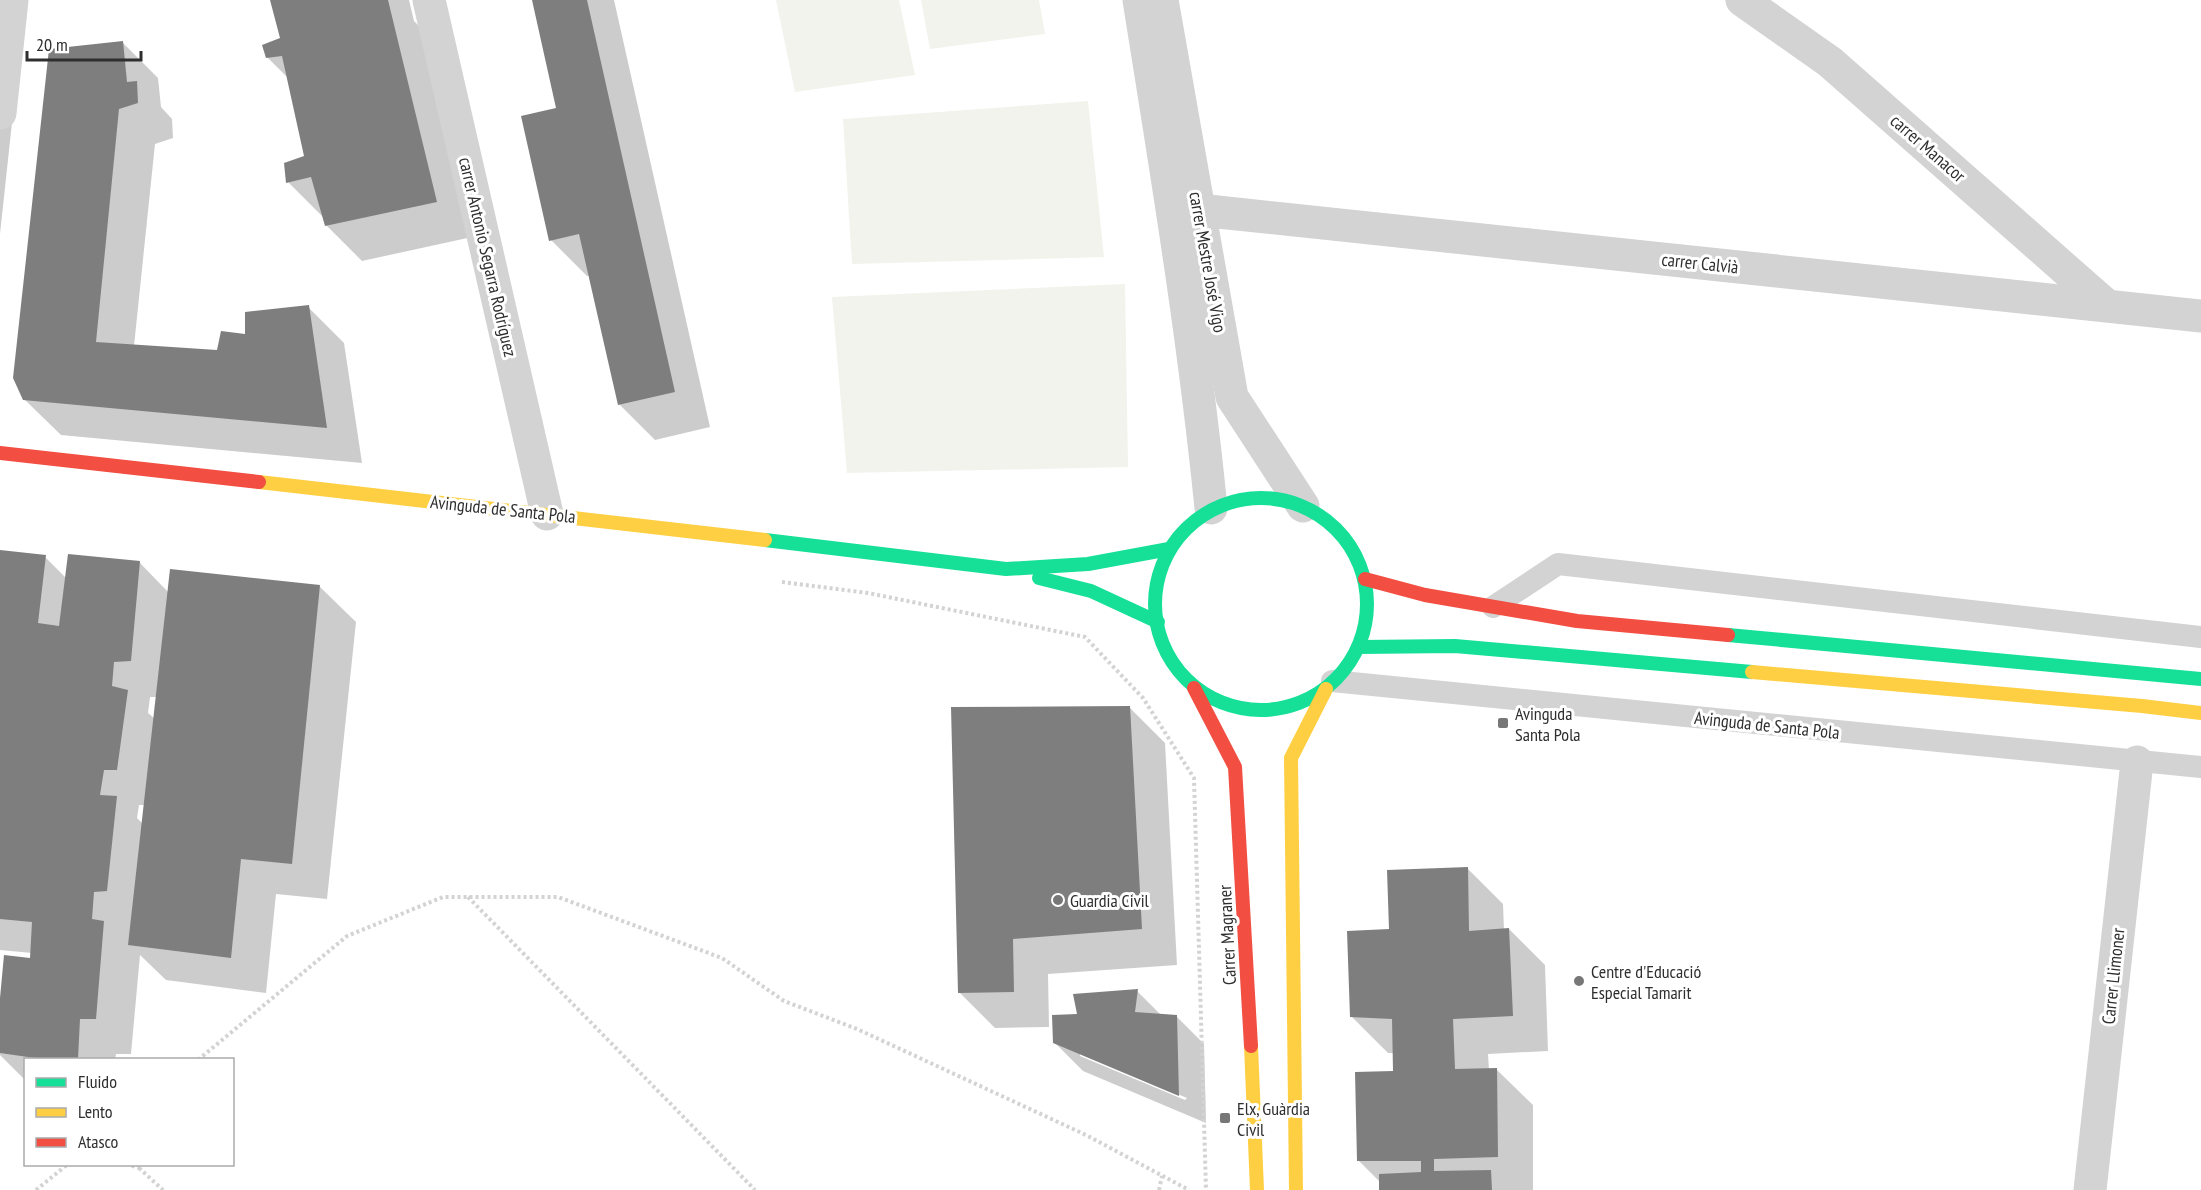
<svg xmlns="http://www.w3.org/2000/svg" width="2201" height="1190" font-family="'PT Sans Narrow',sans-serif">
<style>
.green{fill:#f2f3ec}
.shadow{fill:#0003;fill-rule:evenodd}
.building{fill:#7e7e7e}
.lines{fill:none;stroke-linecap:round;stroke-linejoin:round}
.path{stroke:#d3d3d3;stroke-width:4;stroke-dasharray:3 3;stroke-linecap:butt}
.lane{stroke:#d3d3d3;stroke-width:22}
.street{stroke:#d3d3d3;stroke-width:33}
.fast{stroke:#16e098;stroke-width:14}
.slow{stroke:#ffcf43;stroke-width:14}
.jam{stroke:#f24e42;stroke-width:14}
.poi-dot{fill:#777;stroke:#fff;stroke-width:2}
.labels{text-anchor:middle;dominant-baseline:central;stroke-width:6;stroke-linejoin:round;paint-order:stroke}
.street-label{font-size:18px;fill:#2e2e2e;stroke:#fff}
.poi-label{font-size:18px;fill:#2e2e2e;stroke:#fff;text-anchor:start}
</style>
<rect width="100%" height="100%" fill="#fff"/>
<g class="green">
<path d="M 776,0 L 899,0 L 915,75 L 795,92 Z"/>
<path d="M 921,0 L 1039,0 L 1045,34 L 930,49 Z"/>
<path d="M 1088,101 L 1104,257 L 852,264 L 843,119 Z"/>
<path d="M 1125,284 L 1128,467 L 847,473 L 832,297 Z"/>
</g>
<g class="shadow">
<path d="M 272,0 L 409,0 L 414,21 L 422,29 L 472,237 L 362,261 L 326,225 L 324,218 L 288,182 L 306,157 L 288,78 L 267,57 L 282,39 Z"/>
<path d="M 534,0 L 614,0 L 710,427 L 655,440 L 619,404 L 590,275 L 587,276 L 551,240 L 558,109 Z"/>
<path d="M 0,17 L 21,39 L 0,234 Z"/>
<path d="M 122,42 L 158,78 L 161,107 L 172,119 L 173,138 L 155,144 L 134,346 L 219,351 L 247,335 L 308,307 L 344,343 L 362,463 L 61,435 L 24,399 Z"/>
<path d="M 0,551 L 45,557 L 66,578 L 140,563 L 169,593 L 320,587 L 356,622 L 327,899 L 276,894 L 266,993 L 166,980 L 140,955 L 131,1054 L 116,1054 L 115,1060 L 26,1060 L 26,1081 L 0,1055 L 0,1015 L 31,959 L 32,953 L 0,950 ZM 150,697 L 158,697 L 155,719 L 148,713 ZM 139,805 L 145,805 L 143,824 L 137,818 Z"/>
<path d="M 1129,707 L 1165,743 L 1177,965 L 1048,974 L 1049,1027 L 995,1028 L 959,992 Z"/>
<path d="M 1467,868 L 1503,904 L 1504,930 L 1509,929 L 1545,965 L 1548,1051 L 1488,1054 L 1489,1070 L 1497,1070 L 1533,1105 L 1533,1190 L 1381,1190 L 1380,1182 L 1359,1161 L 1395,1072 L 1394,1053 L 1388,1053 L 1352,1017 L 1390,931 Z"/>
<path d="M 1137,991 L 1161,1015 L 1176,1016 L 1204,1044 L 1206,1123 L 1083,1071 L 1055,1043 L 1079,1016 ZM 1080,1053 L 1187,1098 L 1185,1100 L 1080,1056 Z"/>
</g>
<g class="building">
<path d="M 270,0 L 388,0 L 437,202 L 325,226 L 311,177 L 286,183 L 284,163 L 304,156 L 282,56 L 266,58 L 262,45 L 280,38 Z"/>
<path d="M 532,0 L 587,0 L 675,392 L 618,405 L 579,234 L 549,241 L 521,116 L 556,108 Z"/>
<path d="M 123,41 L 127,82 L 137,81 L 138,103 L 119,109 L 96,342 L 217,350 L 221,331 L 245,334 L 245,312 L 309,305 L 327,428 L 23,400 L 13,378 L 49,49 Z"/>
<path d="M 0,550 L 46,555 L 38,623 L 59,626 L 68,554 L 140,561 L 131,661 L 114,662 L 112,686 L 128,690 L 117,770 L 104,770 L 100,795 L 117,796 L 107,891 L 94,892 L 92,919 L 104,921 L 96,1019 L 80,1019 L 78,1059 L 42,1059 L 0,1053 L 0,998 L 4,955 L 30,958 L 32,922 L 0,919 Z"/>
<path d="M 170,569 L 320,585 L 292,864 L 241,859 L 231,958 L 128,945 Z"/>
<path d="M 1130,706 L 1142,929 L 1013,939 L 1014,992 L 958,993 L 951,707 Z"/>
<path d="M 1468,867 L 1469,931 L 1509,928 L 1513,1016 L 1453,1019 L 1455,1069 L 1497,1068 L 1498,1157 L 1434,1159 L 1434,1171 L 1491,1170 L 1492,1190 L 1379,1190 L 1379,1174 L 1421,1172 L 1421,1161 L 1357,1161 L 1355,1072 L 1393,1071 L 1392,1019 L 1350,1017 L 1347,931 L 1389,929 L 1387,870 Z"/>
<path d="M 1138,989 L 1135,1012 L 1177,1015 L 1179,1096 L 1053,1043 L 1052,1015 L 1077,1014 L 1073,994 Z"/>
</g>
<g class="lines">
<g class="path">
<path d="M 782,582 L 868,593 L 1085,637 L 1143,698 L 1194,778 L 1206,1190"/>
<path d="M 468,897 L 755,1190"/>
<path d="M 198,1060 L 347,936 L 443,897 L 558,897 L 722,958 L 784,1001 L 857,1029 L 1086,1135 L 1189,1190"/>
<path d="M 126,1164 L 139,1168 L 140,1164"/>
<path d="M 139,1168 L 163,1190"/>
<path d="M 36,1190 L 68,1164"/>
<path d="M 1159,1190 L 1162,1176"/>
</g>
<g class="lane">
<path d="M 1493,607 L 1558,564 L 2201,637"/>
<path d="M 1332,681 L 2201,767"/>
</g>
<g class="street">
<path d="M 429,0 L 547,514"/>
<path d="M 1139,0 C 1166,169 1194,338 1211,508"/>
<path d="M 1162,0 L 1232,397 L 1303,506"/>
<path d="M 1742,0 L 1830,62 L 2106,305"/>
<path d="M 0,113 L 12,0"/>
<path d="M 1199,210 L 2201,316"/>
<path d="M 2090,1190 L 2137,762"/>
</g>
<g class="fast">
<circle cx="1261" cy="604" r="106"/>
<path d="M 765,540 L 1006,569 L 1088,564 L 1169,549"/>
<path d="M 1039,578 L 1091,591 L 1158,622"/>
<path d="M 1728,635 L 2201,679"/>
<path d="M 1359,647 L 1455,646 L 1752,672"/>
</g>
<g class="slow">
<path d="M 259,482 L 765,540"/>
<path d="M 1752,672 L 2142,706 L 2201,713"/>
<path d="M 1251,1046 L 1257,1190"/>
<path d="M 1296,1190 L 1291,758 L 1326,689"/>
</g>
<g class="jam">
<path d="M 0,453 L 259,482"/>
<path d="M 1365,579 L 1425,595 L 1577,621 L 1728,635"/>
<path d="M 1194,688 L 1235,767 L 1251,1046"/>
</g>
</g>
<g class="poi-dot">
<rect x="1497" y="717" width="12" height="12" rx="3"/>
<circle cx="1058" cy="900" r="6"/>
<circle cx="1579" cy="981" r="6"/>
<rect x="1219" y="1112" width="12" height="12" rx="3"/>
</g>
<g class="labels">
<g class="street-label">
<text transform="translate(1928 148) rotate(41)">carrer Manacor</text>
<text transform="translate(488 257) rotate(77)">carrer Antonio Segarra Rodríguez</text>
<text transform="translate(1208 262) rotate(80)">carrer Mestre José Vigo</text>
<text transform="translate(1700 263) rotate(6)">carrer Calvià</text>
<text transform="translate(503 509) rotate(6)">Avinguda de Santa Pola</text>
<text transform="translate(1767 725) rotate(6)">Avinguda de Santa Pola</text>
<text transform="translate(1227 935) rotate(-93)">Carrer Magraner</text>
<text transform="translate(2113 976) rotate(-84)">Carrer Llimoner</text>
</g>
<g class="poi-label">
<text x="1515" y="713">Avinguda<tspan x="1515" dy="21">Santa Pola</tspan></text>
<text x="1070" y="900">Guardia Civil</text>
<text x="1591" y="971">Centre d'Educació<tspan x="1591" dy="21">Especial Tamarit</tspan></text>
<text x="1237" y="1108">Elx, Guàrdia<tspan x="1237" dy="21">Civil</tspan></text>
</g>
</g>
<rect x="24" y="1058" width="210" height="108" fill="#ffffff" stroke="#ababab" stroke-width="1.5"/>
<rect x="36" y="1078" width="30" height="9" fill="#16e098" stroke="#ababab" stroke-width="1.5"/>
<text x="78" y="1088" font-size="18" fill="#2e2e2e">Fluido</text>
<rect x="36" y="1108" width="30" height="9" fill="#ffcf43" stroke="#ababab" stroke-width="1.5"/>
<text x="78" y="1118" font-size="18" fill="#2e2e2e">Lento</text>
<rect x="36" y="1138" width="30" height="9" fill="#f24e42" stroke="#ababab" stroke-width="1.5"/>
<text x="78" y="1148" font-size="18" fill="#2e2e2e">Atasco</text>
<path d="M27 51v9h114v-9" fill="none" stroke="#2e2e2e" stroke-width="3"/>
<text x="36" y="51" font-size="18" fill="#2e2e2e" stroke="#ffffff" stroke-width="4.5" paint-order="stroke">20 m</text>
</svg>
